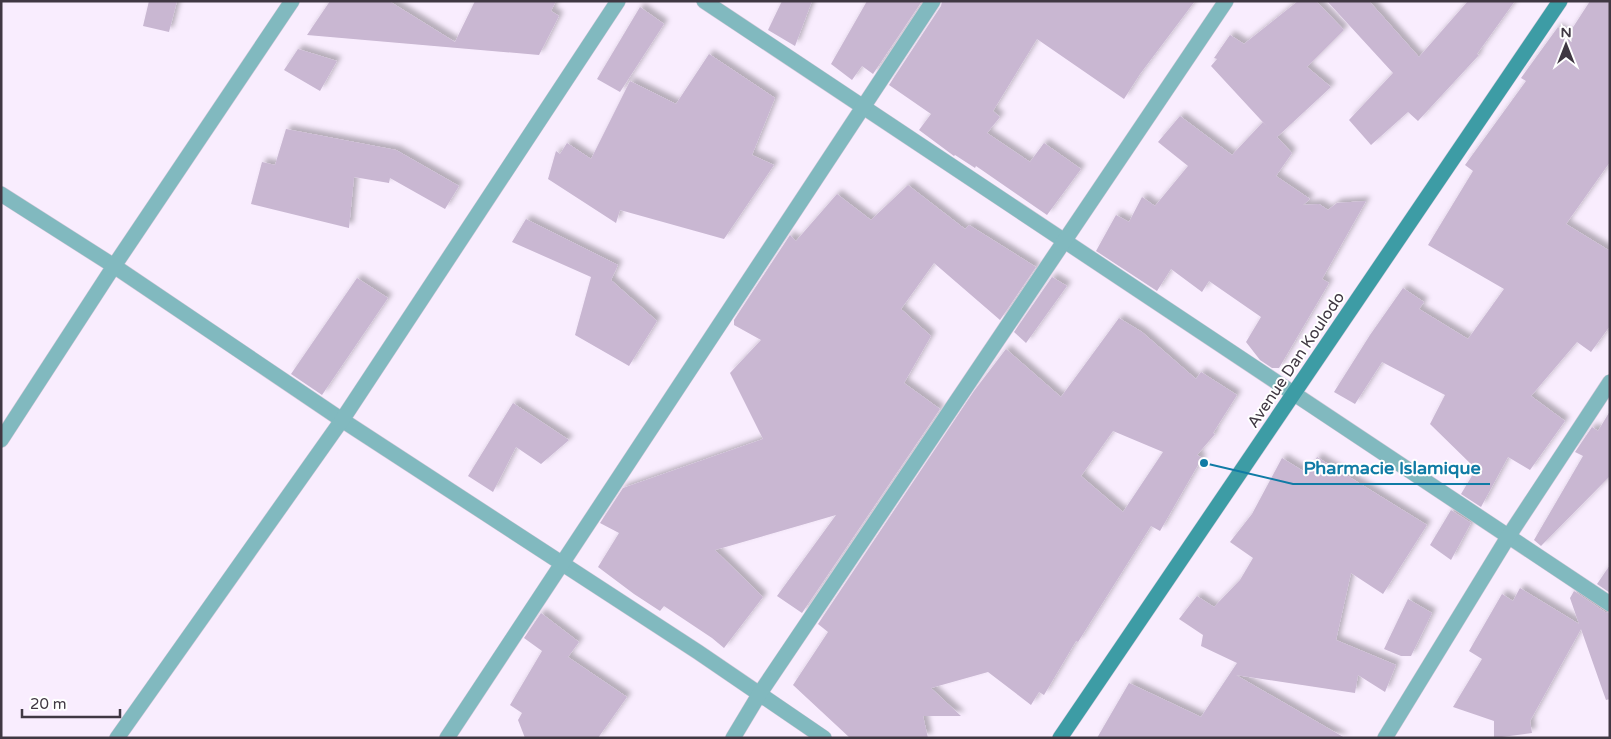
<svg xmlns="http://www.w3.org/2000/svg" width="1611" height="739" font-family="'Varela Round',sans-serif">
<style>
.building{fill:#c9b7d2;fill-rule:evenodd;filter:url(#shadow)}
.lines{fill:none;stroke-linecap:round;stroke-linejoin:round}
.street-casing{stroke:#d4c9d9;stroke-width:16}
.secondary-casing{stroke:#d4c9d9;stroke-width:16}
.street{stroke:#81b9bf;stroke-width:15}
.secondary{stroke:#3d9ca5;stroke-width:15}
.labels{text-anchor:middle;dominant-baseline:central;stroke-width:4;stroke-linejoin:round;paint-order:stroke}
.street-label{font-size:16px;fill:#403843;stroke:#fff}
.leader{fill:none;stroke:#107ba5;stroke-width:2}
.callout-dot{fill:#107ba5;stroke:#fff;stroke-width:2}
.callout-label{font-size:18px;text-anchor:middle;font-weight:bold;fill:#107ba5;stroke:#fff;stroke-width:4;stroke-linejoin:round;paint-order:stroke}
</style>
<defs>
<filter id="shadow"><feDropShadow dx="4.5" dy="-4.5" stdDeviation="2.5" flood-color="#0004"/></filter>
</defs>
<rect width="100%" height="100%" fill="#f9edfe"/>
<g class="building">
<path d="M 149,1 L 177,1 L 169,32 L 143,26 Z"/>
<path d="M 330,1 L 389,1 L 455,42 L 475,1 L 556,1 L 551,11 L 559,16 L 539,55 L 307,35 Z"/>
<path d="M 782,1 L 812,1 L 795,46 L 768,30 Z"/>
<path d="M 867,1 L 922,1 L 873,74 L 862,66 L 852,80 L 831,64 Z"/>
<path d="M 942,1 L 1195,1 L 1140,74 L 1124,99 L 1037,39 L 993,111 L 1000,117 L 987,133 L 1030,162 L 1044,143 L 1081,169 L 1047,215 L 976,166 L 975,168 L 955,155 L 954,156 L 919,130 L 931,114 L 889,85 L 941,6 Z"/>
<path d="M 1298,1 L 1316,1 L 1344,30 L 1307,67 L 1331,87 L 1277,137 L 1292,153 L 1276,176 L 1310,199 L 1303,205 L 1319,204 L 1328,210 L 1337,203 L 1366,201 L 1322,279 L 1329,283 L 1279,368 L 1272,368 L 1260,360 L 1246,342 L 1261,317 L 1209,281 L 1202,292 L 1171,269 L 1157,291 L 1096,251 L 1116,215 L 1129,222 L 1142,197 L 1155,206 L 1188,166 L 1158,142 L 1180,116 L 1232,155 L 1263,122 L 1272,132 L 1211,66 L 1217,59 L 1214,58 L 1230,35 L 1244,44 Z"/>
<path d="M 1327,1 L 1369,1 L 1419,57 L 1468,1 L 1515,1 L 1477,54 L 1479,55 L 1418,121 L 1408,112 L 1371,145 L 1349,120 L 1393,73 Z"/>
<path d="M 1590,1 L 1610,1 L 1610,162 L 1566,224 L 1610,251 L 1610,326 L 1591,352 L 1577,342 L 1531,396 L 1565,421 L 1530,470 L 1508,457 L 1481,507 L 1461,494 L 1476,469 L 1430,424 L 1445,395 L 1382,362 L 1355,404 L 1334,392 L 1370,335 L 1403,288 L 1424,302 L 1419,309 L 1468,339 L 1504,289 L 1428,245 L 1473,171 L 1465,165 L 1526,81 L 1521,78 L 1558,27 L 1568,35 Z"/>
<path d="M 640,7 L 664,24 L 620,92 L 597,79 Z"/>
<path d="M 298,49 L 337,61 L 320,91 L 284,70 Z"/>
<path d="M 709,54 L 775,98 L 752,155 L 774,165 L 724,239 L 620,210 L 616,223 L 548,179 L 556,151 L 560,154 L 567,143 L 591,159 L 630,81 L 676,104 Z"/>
<path d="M 286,129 L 396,150 L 459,186 L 445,209 L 390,178 L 389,183 L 354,177 L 349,228 L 251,204 L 262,162 L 275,165 Z"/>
<path d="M 908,185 L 965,229 L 969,225 L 1036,267 L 1000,320 L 934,263 L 901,309 L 931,336 L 904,383 L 940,409 L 802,613 L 777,596 L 836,515 L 715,550 L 763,597 L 724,648 L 712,638 L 664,606 L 660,611 L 634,594 L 598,567 L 619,533 L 600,523 L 623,488 L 763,439 L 730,373 L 761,340 L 734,325 L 734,320 L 790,235 L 796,241 L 837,194 L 871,220 Z"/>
<path d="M 526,219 L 618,265 L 611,280 L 657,321 L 629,366 L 575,335 L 591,277 L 512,242 Z"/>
<path d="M 1052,277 L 1067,286 L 1026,343 L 1014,332 Z"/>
<path d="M 357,278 L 388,298 L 322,395 L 291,374 Z"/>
<path d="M 1119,318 L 1142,332 L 1196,379 L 1201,372 L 1237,395 L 1213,433 L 1215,434 L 1197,455 L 1202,458 L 1160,531 L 1151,526 L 1078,642 L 1076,641 L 1044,695 L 1039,692 L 1031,705 L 988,672 L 931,688 L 961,716 L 923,716 L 928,738 L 850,738 L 793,685 L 828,632 L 818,624 L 974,391 L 1006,349 L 1061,397 ZM 1113,431 L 1163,452 L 1123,512 L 1081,476 Z"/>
<path d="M 513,403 L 569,440 L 541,464 L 516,447 L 493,492 L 468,476 Z"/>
<path d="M 1610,411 L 1610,476 L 1541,546 L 1534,540 L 1583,456 L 1575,452 L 1592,427 L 1598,431 Z"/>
<path d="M 1317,457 L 1427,525 L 1383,594 L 1351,573 L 1336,640 L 1396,665 L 1385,692 L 1358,675 L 1355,693 L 1236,675 L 1345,738 L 1097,738 L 1129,683 L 1201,717 L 1237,663 L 1201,646 L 1203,635 L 1179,619 L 1197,596 L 1214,607 L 1240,580 L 1253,558 L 1230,542 L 1252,514 L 1282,458 L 1308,474 Z"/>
<path d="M 1451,510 L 1471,523 L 1451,560 L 1430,545 Z"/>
<path d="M 1610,565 L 1610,593 L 1597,584 Z"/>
<path d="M 1520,588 L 1579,624 L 1570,598 L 1574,591 L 1605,612 L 1610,613 L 1610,699 L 1606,700 L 1581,629 L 1530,721 L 1532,733 L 1494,738 L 1494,721 L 1453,707 L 1482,659 L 1469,651 L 1502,594 L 1513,601 Z"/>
<path d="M 1408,599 L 1432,613 L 1411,656 L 1401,656 L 1384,649 Z"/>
<path d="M 541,613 L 579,642 L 568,657 L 627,697 L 598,738 L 525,738 L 518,720 L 522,713 L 510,705 L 542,651 L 524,638 Z"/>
</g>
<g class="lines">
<defs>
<g id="street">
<path d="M 704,1 L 1610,604"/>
<path d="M 1,194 L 114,266 L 342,420 L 698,652 L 824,738"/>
<path d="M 1,440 L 114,266 L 292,1"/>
<path d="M 117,738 L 342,420 L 618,1"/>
<path d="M 447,738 L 933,1"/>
<path d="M 733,738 L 760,693 L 1226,1"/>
<path d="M 1385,738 L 1508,537 L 1610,382"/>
</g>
<path id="secondary" d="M 1060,738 L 1560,1"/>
</defs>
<use href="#street" class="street-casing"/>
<use href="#secondary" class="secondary-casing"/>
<use href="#street" class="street"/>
<use href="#secondary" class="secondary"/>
</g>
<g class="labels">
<g class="street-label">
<text transform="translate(1296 360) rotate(-56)">Avenue Dan Koulodo</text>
</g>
</g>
<path class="leader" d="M1204 463L1293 484H1490"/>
<circle class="callout-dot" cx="1204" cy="463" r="5"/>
<g class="callout-label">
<text x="1392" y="474">Pharmacie Islamique</text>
</g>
<rect width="1611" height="739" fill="none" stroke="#403843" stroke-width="5"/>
<g transform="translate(1566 45)" stroke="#ffffff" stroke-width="4" paint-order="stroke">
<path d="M0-4L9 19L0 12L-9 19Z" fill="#403843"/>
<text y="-8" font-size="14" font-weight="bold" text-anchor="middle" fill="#403843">N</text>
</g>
<path d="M22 709v8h98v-8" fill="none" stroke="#403843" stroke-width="2.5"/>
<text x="30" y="709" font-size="15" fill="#403843" stroke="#ffffff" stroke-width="4" paint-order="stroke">20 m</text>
</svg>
